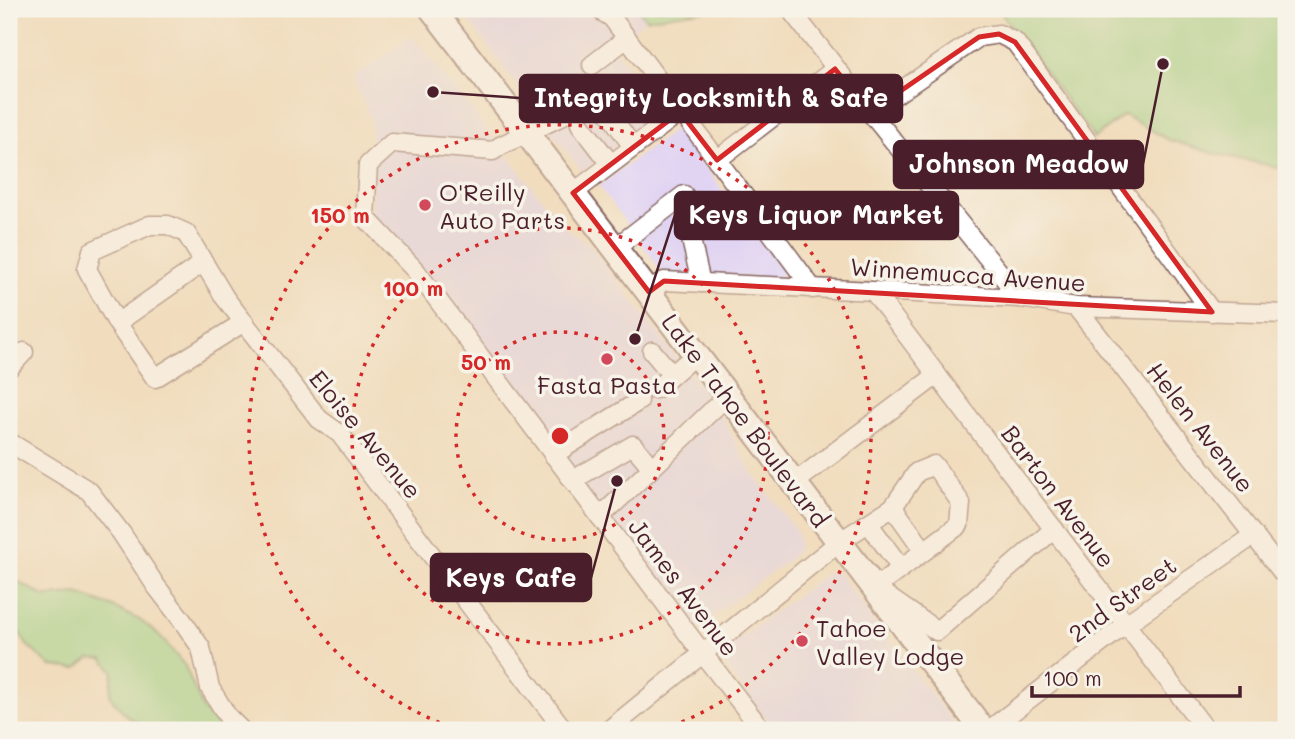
<svg xmlns="http://www.w3.org/2000/svg" width="1295" height="739" font-family="Mali,sans-serif">
<style>
.built{fill:#e1d4f3}
.green{fill:#97d58a;stroke:#707a5a;stroke-width:2}
.lines{fill:none;stroke-linecap:round;stroke-linejoin:round}
.minor-casing{stroke:#84625e;stroke-width:21}
.highway-casing{stroke:#84625e;stroke-width:28}
.minor{stroke:#fff;stroke-width:18}
.highway{stroke:#fff;stroke-width:24}
.marked{fill:none;stroke:#d62828;stroke-width:5;stroke-linejoin:round}
.ring{fill:none;stroke:#d62828;stroke-width:3.5;stroke-dasharray:3.5 7}
.poi-dot{fill:#d1495b;stroke:#f7f3e8;stroke-width:2.5}
.labels{text-anchor:middle;dominant-baseline:central;stroke-width:7;stroke-linejoin:round;paint-order:stroke}
.poi-label{font-size:24px;fill:#4a1f2b;stroke:#f7f3e8;text-anchor:start}
.street-label{font-size:24px;fill:#4a1f2b;stroke:#f7f3e8}
.centre{fill:#d62828;stroke:#f7f3e8;stroke-width:3.5}
.ring-label{font-size:21px;text-anchor:middle;font-weight:bold;fill:#d62828;stroke:#f7f3e8;stroke-width:7;stroke-linejoin:round;paint-order:stroke}
.leader{fill:none;stroke:#4a1f2b;stroke-width:2.5}
.callout-dot{fill:#4a1f2b;stroke:#f7f3e8;stroke-width:2.5}
.callout{fill:#4a1f2b;stroke:#4a1f2b;stroke-width:2.5}
.callout-label{font-size:26px;text-anchor:middle;font-weight:bold;fill:#fff}
</style>
<rect width="100%" height="100%" fill="#f7f3e8"/>
<filter id="ink" filterUnits="userSpaceOnUse"><feTurbulence type="fractalNoise" baseFrequency=".0143" numOctaves="2"/><feDisplacementMap in="SourceGraphic" scale="14" xChannelSelector="R" yChannelSelector="G"/><feConvolveMatrix kernelMatrix="1 2 1 2 8 2 1 2 1" color-interpolation-filters="sRGB"/></filter>
<filter id="wash" filterUnits="userSpaceOnUse"><feTurbulence type="fractalNoise" baseFrequency=".00686" numOctaves="4" result="noise"/><feDisplacementMap in="SourceGraphic" scale="28" xChannelSelector="R" yChannelSelector="G"/><feGaussianBlur stdDeviation="1.57" result="paint"/><feColorMatrix in="noise" values="0 0 0 0 0 0 0 0 0 0 0 0 0 0 0 0 0 1.4 0 .05"/><feComposite in="paint" operator="in"/></filter>
<g filter="url(#wash)">
<rect width="100%" height="100%" fill="#f1ddbd"/>
<g class="built">
<path d="M 460,9 L 638,9 L 646,19 L 613,48 L 662,110 L 582,172 Z"/>
<path d="M 412,36 L 565,228 L 590,245 L 723,418 L 749,468 L 797,532 L 799,544 L 797,551 L 791,558 L 692,631 L 372,213 L 371,118 L 353,78 Z"/>
<path d="M 676,129 L 784,271 L 779,279 L 663,273 L 599,186 Z"/>
<path d="M 834,568 L 875,622 L 959,730 L 774,730 L 717,656 Z"/>
</g>
<g class="green">
<path d="M 638,9 L 714,9 L 646,19 Z"/>
<path d="M 998,9 L 1286,9 L 1286,169 L 1212,153 L 1169,140 L 1124,115 L 1094,138 Z"/>
<path d="M 9,577 L 44,596 L 78,594 L 111,606 L 140,620 L 160,636 L 185,666 L 203,709 L 221,730 L 150,730 L 128,717 L 110,697 L 113,671 L 103,659 L 90,658 L 76,669 L 50,666 L 27,645 L 15,626 L 9,624 Z"/>
</g>
</g>
<g filter="url(#ink)">
<g class="lines">
<defs>
<g id="minor">
<path d="M 598,9 L 612,18 L 813,289"/>
<path d="M 790,9 L 870,112 L 1020,298"/>
<path d="M 592,65 L 627,38"/>
<path d="M 870,112 L 979,37 L 999,34 L 1015,42 L 1212,312"/>
<path d="M 580,124 L 611,164"/>
<path d="M 633,147 L 599,99 L 591,98 L 556,119 L 500,146 L 493,151 L 392,143 L 368,165 L 365,217 L 416,271 L 703,654 L 762,730"/>
<path d="M 717,160 L 835,69"/>
<path d="M 573,193 L 680,112"/>
<path d="M 687,222 L 701,283"/>
<path d="M 615,248 L 684,195"/>
<path d="M 204,262 L 117,323 L 155,378 L 244,322"/>
<path d="M 649,292 L 664,281 L 1020,298 L 1076,307 L 1286,314"/>
<path d="M 874,292 L 1206,730"/>
<path d="M 1076,307 L 1286,577"/>
<path d="M 117,323 L 87,269 L 92,251 L 150,225 L 168,225 L 186,233 L 225,298 L 319,419 L 340,434 L 564,730"/>
<path d="M 652,351 L 672,375"/>
<path d="M 9,368 L 24,352"/>
<path d="M 656,389 L 696,354"/>
<path d="M 9,442 L 89,491 L 122,534 L 156,586 L 182,620 L 201,648 L 210,688 L 228,717 L 241,730"/>
<path d="M 553,455 L 639,401"/>
<path d="M 573,480 L 633,445 L 652,468 L 727,396"/>
<path d="M 794,483 L 937,375"/>
<path d="M 893,507 L 917,472 L 934,465 L 961,503 L 959,525 L 875,588 L 937,631 L 1054,529"/>
<path d="M 600,517 L 652,468"/>
<path d="M 869,524 L 901,568"/>
<path d="M 609,730 L 839,542 L 893,507 L 924,551"/>
<path d="M 989,730 L 1126,624 L 1254,535"/>
</g>
<path id="highway" d="M 432,9 L 983,730"/>
</defs>
<use href="#minor" class="minor-casing"/>
<use href="#highway" class="highway-casing"/>
<use href="#minor" class="minor"/>
<use href="#highway" class="highway"/>
</g>
</g>
<path d="M0 0H1295V739H0ZM 999,34 L 1015,42 L 1212,312 L 664,281 L 649,292 L 573,193 L 680,112 L 717,160 L 835,69 L 870,112 L 979,37 Z" fill="#f1ddbd" fill-opacity=".55" fill-rule="evenodd"/>
<path class="marked" d="M 999,34 L 1015,42 L 1212,312 L 664,281 L 649,292 L 573,193 L 680,112 L 717,160 L 835,69 L 870,112 L 979,37 Z"/>
<g class="ring">
<circle cx="560" cy="436" r="104"/>
<circle cx="560" cy="436" r="208"/>
<path d="M459 730A311 311 0 1 1 661 730"/>
</g>
<g class="poi-dot">
<circle cx="425" cy="205" r="7"/>
<circle cx="607" cy="359" r="7"/>
<circle cx="802" cy="641" r="7"/>
</g>
<g class="labels">
<g class="poi-label">
<text x="439" y="191">O'Reilly<tspan x="439" dy="28">Auto Parts</tspan></text>
<text x="607" y="384" text-anchor="middle">Fasta Pasta</text>
<text x="816" y="627">Tahoe<tspan x="816" dy="28">Valley Lodge</tspan></text>
</g>
<g class="street-label">
<text transform="translate(968 274) rotate(4)">Winnemucca Avenue</text>
<text transform="translate(746 420) rotate(53)">Lake Tahoe Boulevard</text>
<text transform="translate(1201 427) rotate(52)">Helen Avenue</text>
<text transform="translate(366 434) rotate(50)">Eloise Avenue</text>
<text transform="translate(1059 496) rotate(53)">Barton Avenue</text>
<text transform="translate(684 587) rotate(53)">James Avenue</text>
<text transform="translate(1122 599) rotate(-36)">2nd Street</text>
</g>
</g>
<circle cx="560" cy="436" r="10" class="centre"/>
<g class="ring-label">
<text x="340" y="223">150 m</text>
<text x="413" y="296">100 m</text>
<text x="486" y="370">50 m</text>
</g>
<path class="leader" d="M433 92L520 98M1163 64L1143 164M635 339L675 215M617 481L591 578"/>
<g class="callout-dot">
<circle cx="433" cy="92" r="7"/>
<circle cx="1163" cy="64" r="7"/>
<circle cx="635" cy="339" r="7"/>
<circle cx="617" cy="481" r="7"/>
</g>
<g class="callout">
<rect x="520" y="75" width="382" height="47" rx="7"/>
<rect x="894" y="141" width="249" height="47" rx="7"/>
<rect x="675" y="192" width="283" height="47" rx="7"/>
<rect x="431" y="554" width="160" height="47" rx="7"/>
</g>
<g class="callout-label">
<text x="711" y="107">Integrity Locksmith &amp; Safe</text>
<text x="1019" y="173">Johnson Meadow</text>
<text x="816" y="224">Keys Liquor Market</text>
<text x="511" y="587">Keys Cafe</text>
</g>
<rect width="1295" height="739" fill="none" stroke="#f7f3e8" stroke-width="35"/>
<path d="M1032 686v10h208v-10" fill="none" stroke="#4a1f2b" stroke-width="3.5"/>
<text x="1043" y="686" font-size="21" fill="#4a1f2b" stroke="#f7f3e8" stroke-width="5" paint-order="stroke">100 m</text>
</svg>
